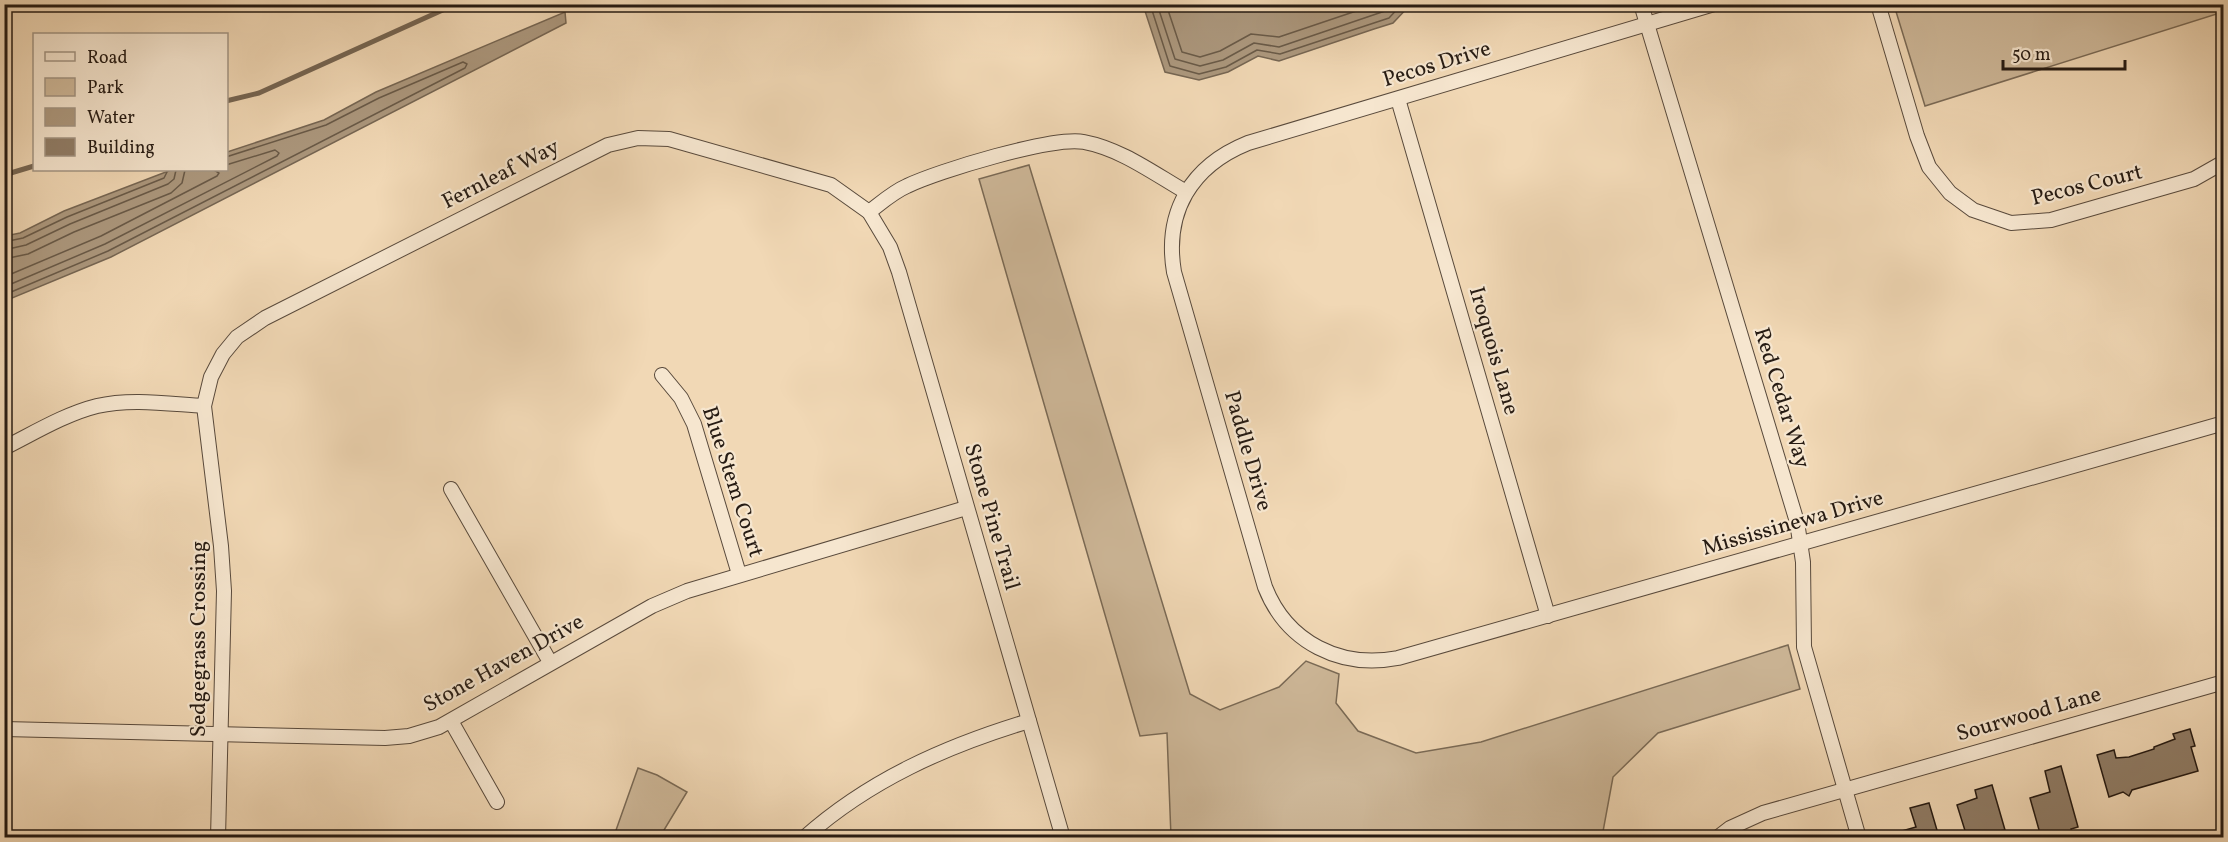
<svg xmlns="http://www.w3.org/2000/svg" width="2228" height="842" font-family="Vollkorn,serif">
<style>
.green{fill:#ceb899;stroke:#7a6a56;stroke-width:1.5}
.water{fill:#ac987e;stroke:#766653;stroke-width:1.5}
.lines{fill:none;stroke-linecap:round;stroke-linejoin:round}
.shore{stroke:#695a48;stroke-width:1.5}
.stream{stroke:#766653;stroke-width:5}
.building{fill:#907d67;stroke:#261b13;stroke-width:1.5}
.minor-casing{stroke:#594a3c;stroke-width:16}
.minor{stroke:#f6e6cf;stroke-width:14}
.labels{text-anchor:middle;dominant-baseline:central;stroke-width:4.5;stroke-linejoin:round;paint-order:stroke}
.street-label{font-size:22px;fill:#261b13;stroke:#f6e6cf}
</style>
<rect width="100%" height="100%" fill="#f1d8b5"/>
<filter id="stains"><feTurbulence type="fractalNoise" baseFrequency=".00333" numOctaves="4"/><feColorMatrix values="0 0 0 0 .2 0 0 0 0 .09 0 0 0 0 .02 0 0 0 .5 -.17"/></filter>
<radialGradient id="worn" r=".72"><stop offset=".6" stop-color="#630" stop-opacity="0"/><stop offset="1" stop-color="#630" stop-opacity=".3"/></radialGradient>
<g class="green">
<path d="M 2223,4 L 2223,12 L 1925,106 L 1894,5 Z"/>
<path d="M 1029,165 L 1190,694 L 1220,710 L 1279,687 L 1306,661 L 1339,674 L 1336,703 L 1358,731 L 1416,753 L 1481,742 L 1788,645 L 1800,689 L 1658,733 L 1613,777 L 1602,837 L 1171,837 L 1167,733 L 1140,736 L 979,179 Z"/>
<path d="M 638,768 L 657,775 L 687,792 L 664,830 L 664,837 L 610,837 L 615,833 Z"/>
</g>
<g class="water">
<path d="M 1143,5 L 1143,4 L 1410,5 L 1393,23 L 1374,29 L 1279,61 L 1258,56 L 1228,72 L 1199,80 L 1165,72 Z"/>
<path d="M 565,12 L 566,23 L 111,257 L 5,301 L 5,236 L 20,233 L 64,211 L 171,170 L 226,170 L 227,152 L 324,120 L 376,92 Z"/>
</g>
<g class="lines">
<g class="shore">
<path d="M 1150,4 L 1170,66 L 1199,74 L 1226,67 L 1257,50 L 1280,54 L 1389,18 L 1402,4"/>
<path d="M 1157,4 L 1175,59 L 1200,66 L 1223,60 L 1254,43 L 1279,47 L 1385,11 L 1391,4"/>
<path d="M 1166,4 L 1182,52 L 1200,57 L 1220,51 L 1251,34 L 1279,37 L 1377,4"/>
<path d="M 4,242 L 23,238 L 67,217 L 164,178 L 168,170"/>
<path d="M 4,250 L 26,245 L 70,224 L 168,184 L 174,179 L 176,170"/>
<path d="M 4,259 L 28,254 L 74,232 L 171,193 L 182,183 L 185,170"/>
<path d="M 4,277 L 101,236 L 217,176 L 219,173 L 214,170"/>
<path d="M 4,287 L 105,244 L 277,156 L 279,153 L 275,150 L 226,165"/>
<path d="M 4,295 L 108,251 L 465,68 L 467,64 L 463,62 L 379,98 L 326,125 L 226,157"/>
</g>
<g class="stream">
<path d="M 226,101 L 259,93 L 456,4"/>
<path d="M 4,175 L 34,166"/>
</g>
</g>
<g class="building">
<path d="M 2190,729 L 2195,746 L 2191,747 L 2198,771 L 2132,790 L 2129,796 L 2123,792 L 2109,797 L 2097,755 L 2114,750 L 2116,758 L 2129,757 L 2154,749 L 2154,747 L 2175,739 L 2173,734 Z"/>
<path d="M 2061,766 L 2078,827 L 2071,829 L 2072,833 L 2055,837 L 2041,837 L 2030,798 L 2050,792 L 2045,771 Z"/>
<path d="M 1992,785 L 2005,830 L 1967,837 L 1957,805 L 1977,798 L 1975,790 Z"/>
<path d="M 1929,803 L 1939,837 L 1891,837 L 1891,834 L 1916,827 L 1910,808 Z"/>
</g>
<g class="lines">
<defs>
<g id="minor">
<path d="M 1641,4 L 1797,522 L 1803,562 L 1804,647 L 1859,838"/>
<path d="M 1714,4 L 1248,143 C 1191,166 1164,212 1174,272 L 1265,587 C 1287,643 1341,669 1398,658 L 2224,423"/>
<path d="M 1878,4 L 1917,136 L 1929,167 L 1950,193 L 1973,210 L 2011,223 L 2051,220 L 2194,179 L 2224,162"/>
<path d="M 1398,99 L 1548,616"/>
<path d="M 869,212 C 881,203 893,192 907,186 C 938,171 1053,136 1084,142 C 1121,149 1153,173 1186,192"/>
<path d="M 662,375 L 681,398 L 694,424 L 739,574"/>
<path d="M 4,448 C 34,433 65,414 97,406 C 131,398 170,404 204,406"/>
<path d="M 451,489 L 550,662"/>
<path d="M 451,721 L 497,802"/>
<path d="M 4,729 L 385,738 L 409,736 L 439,727 L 652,606 L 687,591 L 966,508"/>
<path d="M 218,838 L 224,591 L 221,546 L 204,406 L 211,377 L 223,354 L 237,337 L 265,318 L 608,145 L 638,138 L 669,139 L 831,185 L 869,212 L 890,247 L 899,272 L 1063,838"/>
<path d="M 804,838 C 869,780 946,746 1029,721"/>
<path d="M 1717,838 L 1730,828 L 1763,813 L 2224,682"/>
</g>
</defs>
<use href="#minor" class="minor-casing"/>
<use href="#minor" class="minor"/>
</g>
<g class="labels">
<g class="street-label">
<text transform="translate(1437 65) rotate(-17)">Pecos Drive</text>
<text transform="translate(501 175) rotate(-27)">Fernleaf Way</text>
<text transform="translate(2087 186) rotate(-14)">Pecos Court</text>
<text transform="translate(1493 351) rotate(74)">Iroquois Lane</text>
<text transform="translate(1781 398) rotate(73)">Red Cedar Way</text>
<text transform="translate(1247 451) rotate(74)">Paddle Drive</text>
<text transform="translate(732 482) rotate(72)">Blue Stem Court</text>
<text transform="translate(991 517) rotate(74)">Stone Pine Trail</text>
<text transform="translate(1793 524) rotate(-16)">Mississinewa Drive</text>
<text transform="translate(199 639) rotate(-90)">Sedgegrass Crossing</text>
<text transform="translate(504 664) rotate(-29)">Stone Haven Drive</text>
<text transform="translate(2029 715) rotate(-16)">Sourwood Lane</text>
</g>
</g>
<rect width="2228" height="842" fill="none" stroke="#f1d8b5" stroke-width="24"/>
<rect x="6" y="6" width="2216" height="830" fill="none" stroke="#261b13" stroke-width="3"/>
<rect x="12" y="12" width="2204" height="818" fill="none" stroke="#261b13" stroke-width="1.5"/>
<rect x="33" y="33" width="195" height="138" fill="#f6e6cf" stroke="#a39584" stroke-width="1.5"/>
<rect x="45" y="52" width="30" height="9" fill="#f6e6cf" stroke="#a39584" stroke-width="1.5"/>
<text x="87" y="63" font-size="18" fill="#261b13">Road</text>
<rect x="45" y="78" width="30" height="18" fill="#ceb899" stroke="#a39584" stroke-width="1.5"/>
<text x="87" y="93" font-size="18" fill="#261b13">Park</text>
<rect x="45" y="108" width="30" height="18" fill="#ac987e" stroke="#a39584" stroke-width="1.5"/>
<text x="87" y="123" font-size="18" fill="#261b13">Water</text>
<rect x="45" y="138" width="30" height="18" fill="#907d67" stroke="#a39584" stroke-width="1.5"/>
<text x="87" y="153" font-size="18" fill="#261b13">Building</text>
<path d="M2003 60v9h122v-9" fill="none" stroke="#261b13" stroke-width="3"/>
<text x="2012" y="60" font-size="18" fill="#261b13" stroke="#f6e6cf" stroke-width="4.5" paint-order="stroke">50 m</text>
<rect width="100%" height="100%" filter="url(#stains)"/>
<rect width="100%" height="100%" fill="url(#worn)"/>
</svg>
